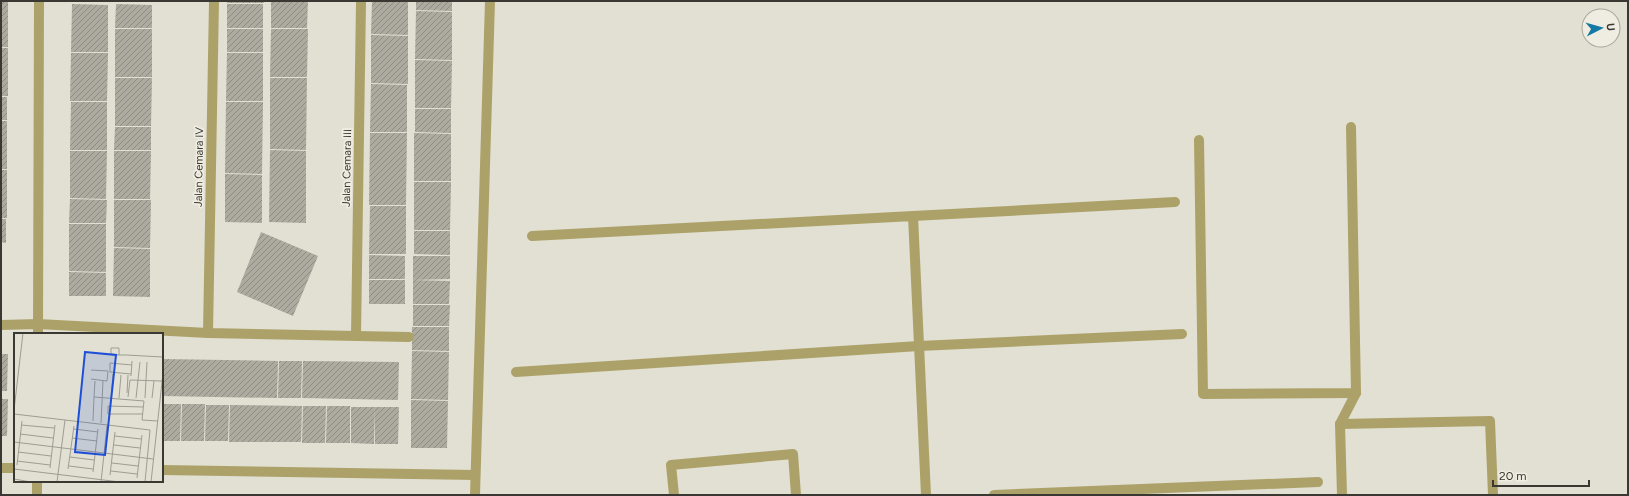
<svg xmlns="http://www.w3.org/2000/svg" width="1629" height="496" font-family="Figtree,sans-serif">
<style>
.building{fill:url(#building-hatch)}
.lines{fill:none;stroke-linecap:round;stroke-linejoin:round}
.minor{stroke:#aca269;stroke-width:10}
.labels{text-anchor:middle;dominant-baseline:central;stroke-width:3.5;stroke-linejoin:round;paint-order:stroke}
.street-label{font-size:11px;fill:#393833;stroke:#efede1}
.inset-road{fill:none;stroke:#9e9d93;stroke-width:1}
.view{fill:#1d4ed8;fill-opacity:0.15;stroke:#1d4ed8;stroke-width:2}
.inset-edge{fill:none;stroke:#393833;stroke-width:2}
</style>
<defs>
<pattern id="building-hatch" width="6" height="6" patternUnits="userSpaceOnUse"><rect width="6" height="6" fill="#adab9f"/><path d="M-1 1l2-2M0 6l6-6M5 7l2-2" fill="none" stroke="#8e8c82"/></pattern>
</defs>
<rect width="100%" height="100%" fill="#e2e0d3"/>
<g class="building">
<rect x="1" y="1" width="7" height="46"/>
<rect x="227" y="1" width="37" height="2"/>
<path d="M 271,1 L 308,1 L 307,28 L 271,28 Z"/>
<path d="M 372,1 L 408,1 L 408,35 L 371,34 Z"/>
<path d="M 416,1 L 452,1 L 452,11 L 416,10 Z"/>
<path d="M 72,4 L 108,5 L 108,52 L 71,52 Z"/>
<path d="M 116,4 L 152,5 L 152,28 L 115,28 Z"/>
<rect x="227" y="4" width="36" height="24"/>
<path d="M 416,11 L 452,12 L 452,60 L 415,59 Z"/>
<rect x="115" y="29" width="37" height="48"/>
<rect x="227" y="29" width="36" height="23"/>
<path d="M 271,29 L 308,29 L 307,77 L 270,77 Z"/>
<path d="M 371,35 L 408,36 L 408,84 L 371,83 Z"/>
<rect x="1" y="48" width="7" height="48"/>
<path d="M 71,53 L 108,53 L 107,101 L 70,101 Z"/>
<path d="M 227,53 L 263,53 L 263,101 L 226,101 Z"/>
<path d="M 415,60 L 452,61 L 451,108 L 415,108 Z"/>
<path d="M 115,78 L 152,78 L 151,126 L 115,126 Z"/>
<path d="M 270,78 L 307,78 L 306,150 L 270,149 Z"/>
<path d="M 371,84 L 407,85 L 407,132 L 370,132 Z"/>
<rect x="1" y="97" width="6" height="23"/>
<path d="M 71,102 L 107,102 L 107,150 L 70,150 Z"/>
<path d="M 226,102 L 263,102 L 262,174 L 225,173 Z"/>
<path d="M 415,109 L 451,109 L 451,133 L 415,132 Z"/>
<rect x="1" y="121" width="6" height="48"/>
<path d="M 115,127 L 151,127 L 151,150 L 114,150 Z"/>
<path d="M 370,133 L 407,133 L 406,205 L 369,205 Z"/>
<path d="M 414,133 L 451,134 L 451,181 L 414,181 Z"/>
<path d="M 270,150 L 306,151 L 306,223 L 269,222 Z"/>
<path d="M 70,151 L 107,151 L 106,199 L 70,198 Z"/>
<path d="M 114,151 L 151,151 L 150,199 L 114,199 Z"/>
<rect x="1" y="170" width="6" height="48"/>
<path d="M 225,174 L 262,175 L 262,223 L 225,222 Z"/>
<path d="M 414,182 L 451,182 L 450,230 L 414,230 Z"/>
<path d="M 70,199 L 107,200 L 106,223 L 69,223 Z"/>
<path d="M 114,200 L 151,200 L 150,248 L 114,247 Z"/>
<path d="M 370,206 L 406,206 L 406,254 L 369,254 Z"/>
<path d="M 1,219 L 6,219 L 6,243 L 1,242 Z"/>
<path d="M 69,224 L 106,224 L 106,272 L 69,271 Z"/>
<path d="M 414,231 L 450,231 L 450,255 L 414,254 Z"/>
<path d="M 261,232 L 318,256 L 293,316 L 237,292 Z"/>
<path d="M 114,248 L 150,249 L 150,297 L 113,296 Z"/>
<path d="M 369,255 L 405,256 L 405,279 L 369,279 Z"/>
<path d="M 413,256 L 450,256 L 450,279 L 413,280 Z"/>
<path d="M 69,272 L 106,273 L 106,296 L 69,296 Z"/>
<rect x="369" y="280" width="36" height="24"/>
<path d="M 413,280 L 450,281 L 449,304 L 413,304 Z"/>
<path d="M 413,305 L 450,305 L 449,326 L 413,326 Z"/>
<path d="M 412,327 L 449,327 L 449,351 L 412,350 Z"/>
<path d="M 412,351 L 449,352 L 448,400 L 411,399 Z"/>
<path d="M 1,354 L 8,354 L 7,391 L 1,391 Z"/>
<path d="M 162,359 L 278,361 L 277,398 L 162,396 Z"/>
<path d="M 279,361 L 302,361 L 301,398 L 278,398 Z"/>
<path d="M 303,361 L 399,362 L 398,400 L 302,398 Z"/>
<path d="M 1,399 L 8,399 L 7,436 L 1,436 Z"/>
<path d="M 411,400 L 448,401 L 447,448 L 411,448 Z"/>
<path d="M 162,404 L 181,404 L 180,441 L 162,441 Z"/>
<path d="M 182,404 L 205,404 L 204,441 L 181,441 Z"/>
<path d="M 206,405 L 229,405 L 228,441 L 205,441 Z"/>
<path d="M 230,405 L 302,406 L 301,442 L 229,442 Z"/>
<path d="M 303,406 L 326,406 L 325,443 L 302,443 Z"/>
<path d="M 327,406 L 350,406 L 350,443 L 326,443 Z"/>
<path d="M 351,407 L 375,407 L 374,444 L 351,443 Z"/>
<path d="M 375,407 L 399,407 L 398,444 L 375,444 Z"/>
</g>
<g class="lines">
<g class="minor">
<path d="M 1199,140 L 1203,394 L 1356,393 L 1351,127"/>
<path d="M 913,216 L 1175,202"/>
<path d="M 532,236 L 913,216 L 926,495"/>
<path d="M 1,325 L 38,324 L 208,333 L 409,337"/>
<path d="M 208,333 L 214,1"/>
<path d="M 38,334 L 39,1"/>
<path d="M 356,336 L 361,1"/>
<path d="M 516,372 L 919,346 L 1182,334"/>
<path d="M 1340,424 L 1356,393"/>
<path d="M 1,468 L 15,468"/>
<path d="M 162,470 L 475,475"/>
<path d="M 37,481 L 37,495"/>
<path d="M 475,495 L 490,1"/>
<path d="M 674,495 L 671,465 L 793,454 L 796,495"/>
<path d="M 994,495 L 1318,482"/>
<path d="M 1342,495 L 1340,424 L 1490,421 L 1493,495"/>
</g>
</g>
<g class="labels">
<g class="street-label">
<text transform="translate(199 167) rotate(-89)">Jalan Cemara IV</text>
<text transform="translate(347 168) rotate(-89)">Jalan Cemara III</text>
</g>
</g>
<g transform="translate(14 333)">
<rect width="149" height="149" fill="#e2e0d3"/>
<path class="inset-road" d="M 105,22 L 105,15 L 97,15 L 97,21 L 105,22 L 112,22 L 149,24M 117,41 L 96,39 L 96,30 L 118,32M 117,43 L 118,28M 77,46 L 93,48 L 94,38 L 77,37M 113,60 L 114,42M 80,64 L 81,48M 114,64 L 116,47 L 148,48M 97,65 L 99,41M 105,65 L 107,42M 122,65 L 126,29M 131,65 L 133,29M 138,65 L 140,48M 0,77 L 9,0M 0,81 L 136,97 L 131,149M 129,81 L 94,81 L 94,73 L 129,74M 79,88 L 80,64 L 130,68 L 128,87 L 144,88M 87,90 L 89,48M 7,92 L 40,95M 60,96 L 84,99M 6,101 L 39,105M 101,103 L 127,106M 58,105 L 83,108M 0,109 L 139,126M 100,112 L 126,115M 4,119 L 37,123M 56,124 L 80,127M 3,128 L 36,132M 98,130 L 124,133M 3,132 L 8,88M 55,133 L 79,136M 36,135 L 41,92M 0,136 L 106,149M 54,136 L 60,93M 97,138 L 123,141M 79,139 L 84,96M 96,142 L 101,99M 123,145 L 128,102M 0,146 L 17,149M 43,149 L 51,87M 87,149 L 93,93M 137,149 L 149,40"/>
<path class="view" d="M 71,19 L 102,22 L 91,122 L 61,119 Z"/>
<rect width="149" height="149" class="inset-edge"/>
</g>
<rect width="1629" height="496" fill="none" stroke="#393833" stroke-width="4"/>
<g transform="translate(1601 28) rotate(84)"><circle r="19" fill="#efede1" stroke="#a6a59b"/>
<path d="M0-3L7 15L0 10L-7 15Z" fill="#1579a5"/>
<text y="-6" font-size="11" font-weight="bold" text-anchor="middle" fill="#393833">U</text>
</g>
<path d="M1493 480v6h96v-6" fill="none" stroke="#393833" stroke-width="2"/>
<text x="1499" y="480" font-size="12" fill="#393833" stroke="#efede1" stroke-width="3" paint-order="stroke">20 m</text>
</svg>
